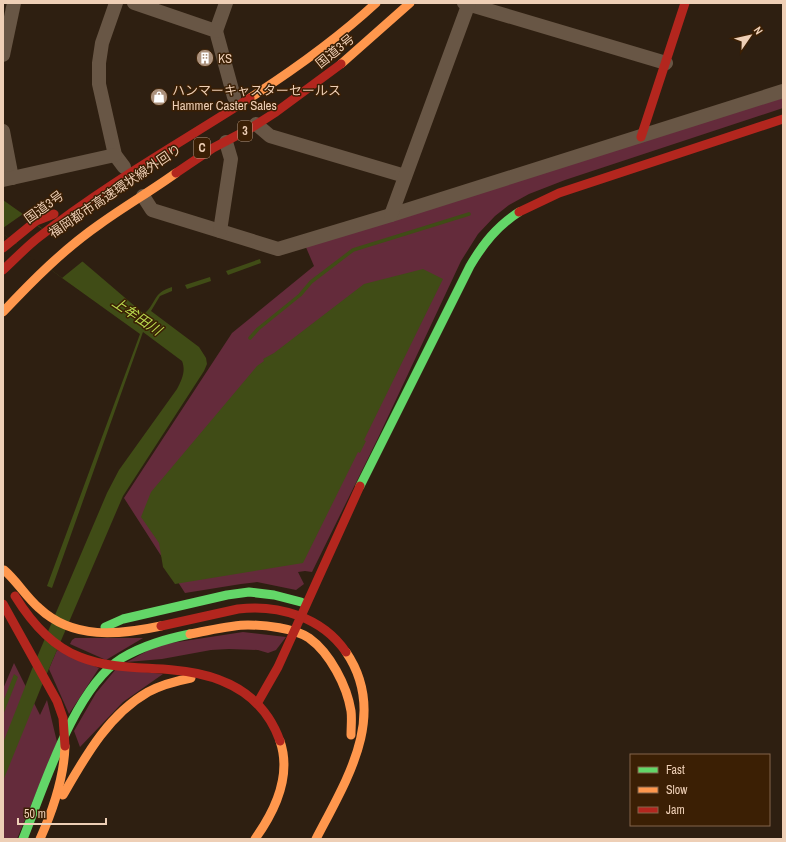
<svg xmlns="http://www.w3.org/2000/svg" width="786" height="842" font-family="'Archivo Narrow','Noto Sans JP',sans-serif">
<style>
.green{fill:#642b3b}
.water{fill:#404c16}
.pier{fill:#2e1f11}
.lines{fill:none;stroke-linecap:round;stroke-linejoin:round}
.stream{stroke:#404c16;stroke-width:3.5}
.street{stroke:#685645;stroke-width:14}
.fast{stroke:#63d668;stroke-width:9}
.slow{stroke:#ff974d;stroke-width:9}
.jam{stroke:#b3261e;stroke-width:9}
.labels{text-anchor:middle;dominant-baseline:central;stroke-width:3;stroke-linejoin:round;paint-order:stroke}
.shield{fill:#3b1f04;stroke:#b89a81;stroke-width:1}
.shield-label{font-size:12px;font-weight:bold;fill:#eecfb6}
.street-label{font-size:13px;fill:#eecfb6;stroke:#3b1f04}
.poi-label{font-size:13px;fill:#eecfb6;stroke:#3b1f04;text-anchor:start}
.water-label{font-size:14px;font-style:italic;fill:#b9da4e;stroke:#3b1f04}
</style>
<rect width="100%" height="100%" fill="#2e1f11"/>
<g class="green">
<path d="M 783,94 L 783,108 L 565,180 L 529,194 L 509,205 L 495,216 L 478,234 L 461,261 L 378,438 L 312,572 L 305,571 L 298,572 L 304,584 L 296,590 L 257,582 L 241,584 L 185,593 L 124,498 L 232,333 L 314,266 L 305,245 Z"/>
<path d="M 243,632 L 286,637 L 276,650 L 268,653 L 258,650 L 229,649 L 211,650 L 162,659 L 127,662 L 158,645 Z"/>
<path d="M 75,638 L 143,638 L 106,660 L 70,644 L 72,640 Z"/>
<path d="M 57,650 L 99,668 L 69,714 L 49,669 Z"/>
<path d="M 14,663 L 40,715 L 47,700 L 57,742 L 17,839 L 3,839 L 3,689 Z"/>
<path d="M 116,669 L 163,674 L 123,702 L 80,747 L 74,731 L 96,693 Z"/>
</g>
<g class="water">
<path d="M 3,200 C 53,234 98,275 144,314 C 157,303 152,293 172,287 L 172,291 L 160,296 L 151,311 L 199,347 L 206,358 L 207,364 L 204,371 L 123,496 L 42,685 L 3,781 L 3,743 L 32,669 L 107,493 L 119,470 L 177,389 C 182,379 186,371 182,361 L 143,332 L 52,588 L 47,586 L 140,334 L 62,278 L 3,234 Z"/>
<path d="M 260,259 L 261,263 L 228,275 L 226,271 Z"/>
<path d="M 423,269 L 443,279 L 364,440 L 366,441 L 360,453 L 358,452 L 303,563 L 175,584 L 163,567 L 159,543 L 141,517 L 151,492 L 257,366 L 264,361 L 263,359 L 274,353 L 364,284 Z"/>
<path d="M 210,277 L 211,281 L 187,289 L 185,285 Z"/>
<path d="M 14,674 L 18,677 L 3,715 L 3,702 Z"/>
</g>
<path class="pier" d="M 23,214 L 39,227 L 55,236 L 69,248 L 68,249 L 83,261 L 62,278 L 46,266 L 44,267 L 15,246 L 17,244 L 3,234 L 3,228 Z"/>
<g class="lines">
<path class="stream" d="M 250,338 L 258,329 L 300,295 L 311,282 L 353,250 L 469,214"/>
<g class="street">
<path d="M 116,3 L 102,43 L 99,63 L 99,84 L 115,155 L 124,167"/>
<path d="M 134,3 L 216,31 L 234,97"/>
<path d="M 464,3 L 666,63"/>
<path d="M 216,31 L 226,3"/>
<path d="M 3,55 L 14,3"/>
<path d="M 256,124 L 270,136 L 405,176"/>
<path d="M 3,131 L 12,178"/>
<path d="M 3,180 L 115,155"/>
<path d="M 143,196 L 152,210 L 278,249 L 391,215 L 783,91"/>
<path d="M 391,215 L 469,3"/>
<path d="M 220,231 L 231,159 L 226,142"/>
</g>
<g class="fast">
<path d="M 360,486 L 470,266 C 483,244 497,226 519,212"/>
<path d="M 105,627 L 123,619 L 227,595 L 249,592 L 274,595 L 301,602"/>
<path d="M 23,839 C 44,787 74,688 122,658 C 144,645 166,639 190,634"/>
</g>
<g class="slow">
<path d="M 341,64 L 410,3"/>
<path d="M 250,98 C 295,69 337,39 376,3"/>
<path d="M 3,312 C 33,280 64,249 100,224 C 125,206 151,191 176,173"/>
<path d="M 4,570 C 17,581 26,597 39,608 C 73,640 119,635 161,626"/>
<path d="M 190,634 C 208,631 230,625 248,625 C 265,625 294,628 309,638 C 330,653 347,686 351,711 C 352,718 351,727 351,735"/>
<path d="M 63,795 C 85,757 108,715 148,692 C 161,685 176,681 191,678"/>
<path d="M 40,839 C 53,810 64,778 65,746"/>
<path d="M 255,839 C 275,811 292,776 280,741"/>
<path d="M 316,839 C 346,781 389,715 346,652"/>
</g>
<g class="jam">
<path d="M 641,137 L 685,3"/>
<path d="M 176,173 L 213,148 L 251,128 L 276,112 L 341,64"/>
<path d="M 519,212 L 559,193 L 783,119"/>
<path d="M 3,248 L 36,221 L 54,214"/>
<path d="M 3,270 C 15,259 26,247 39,237 C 105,185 180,143 250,98"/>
<path d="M 15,596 C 31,622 51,646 80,657 C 110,669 142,667 173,670 C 221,674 263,693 280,741"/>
<path d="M 3,604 L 57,701 L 63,718 L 65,746"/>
<path d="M 161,626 L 238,609 C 278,604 322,617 346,652"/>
<path d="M 258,702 L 278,667 L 360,486"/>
</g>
</g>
<defs>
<symbol id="building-disc" viewBox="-11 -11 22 22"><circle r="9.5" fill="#ab917c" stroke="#3b1f04"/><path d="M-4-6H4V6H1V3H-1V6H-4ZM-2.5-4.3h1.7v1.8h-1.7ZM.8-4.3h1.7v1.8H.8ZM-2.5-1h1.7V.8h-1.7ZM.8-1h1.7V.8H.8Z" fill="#fff"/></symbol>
<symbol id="shop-disc" viewBox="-11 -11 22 22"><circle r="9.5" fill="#ab917c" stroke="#3b1f04"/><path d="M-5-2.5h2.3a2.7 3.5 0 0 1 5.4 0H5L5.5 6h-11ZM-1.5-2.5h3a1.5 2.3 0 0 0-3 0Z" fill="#fff"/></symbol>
</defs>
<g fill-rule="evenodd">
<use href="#building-disc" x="195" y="48" width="20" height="20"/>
<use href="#shop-disc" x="149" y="87" width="20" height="20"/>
</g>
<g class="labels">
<g class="shield">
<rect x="238" y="121" width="14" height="20" rx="3"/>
<rect x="194" y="138" width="16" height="20" rx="3"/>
</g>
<g class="shield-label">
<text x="245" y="131">3</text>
<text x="202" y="148">C</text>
</g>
<g class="street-label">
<text transform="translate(335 51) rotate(-39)">国道3号</text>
<text transform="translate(115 191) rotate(-34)">福岡都市高速環状線外回り</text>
<text transform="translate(44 207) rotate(-36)">国道3号</text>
</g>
<g class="poi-label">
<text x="218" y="58">KS</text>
<text x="172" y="90">ハンマーキャスターセールス<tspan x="172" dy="15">Hammer Caster Sales</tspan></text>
</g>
<g class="water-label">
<text transform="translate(137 316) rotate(34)">上牟田川</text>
</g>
</g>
<rect width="786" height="842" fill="none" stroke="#eecfb6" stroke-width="8"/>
<rect x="630" y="754" width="140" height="72" fill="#3b1f04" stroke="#83654b"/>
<rect x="638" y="767" width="20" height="6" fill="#63d668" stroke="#83654b"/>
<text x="666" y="774" font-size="12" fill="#eecfb6">Fast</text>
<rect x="638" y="787" width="20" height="6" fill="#ff974d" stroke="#83654b"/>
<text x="666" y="794" font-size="12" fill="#eecfb6">Slow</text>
<rect x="638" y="807" width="20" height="6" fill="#b3261e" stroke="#83654b"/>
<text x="666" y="814" font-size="12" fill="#eecfb6">Jam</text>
<g transform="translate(750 36) rotate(56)" stroke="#3b1f04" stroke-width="3" paint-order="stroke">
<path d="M0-3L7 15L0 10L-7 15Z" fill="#eecfb6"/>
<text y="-6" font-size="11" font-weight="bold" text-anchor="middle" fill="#eecfb6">N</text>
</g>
<path d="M18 818v6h88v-6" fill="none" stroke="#eecfb6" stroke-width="2"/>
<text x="24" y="818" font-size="12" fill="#eecfb6" stroke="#3b1f04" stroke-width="3" paint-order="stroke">50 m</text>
</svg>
